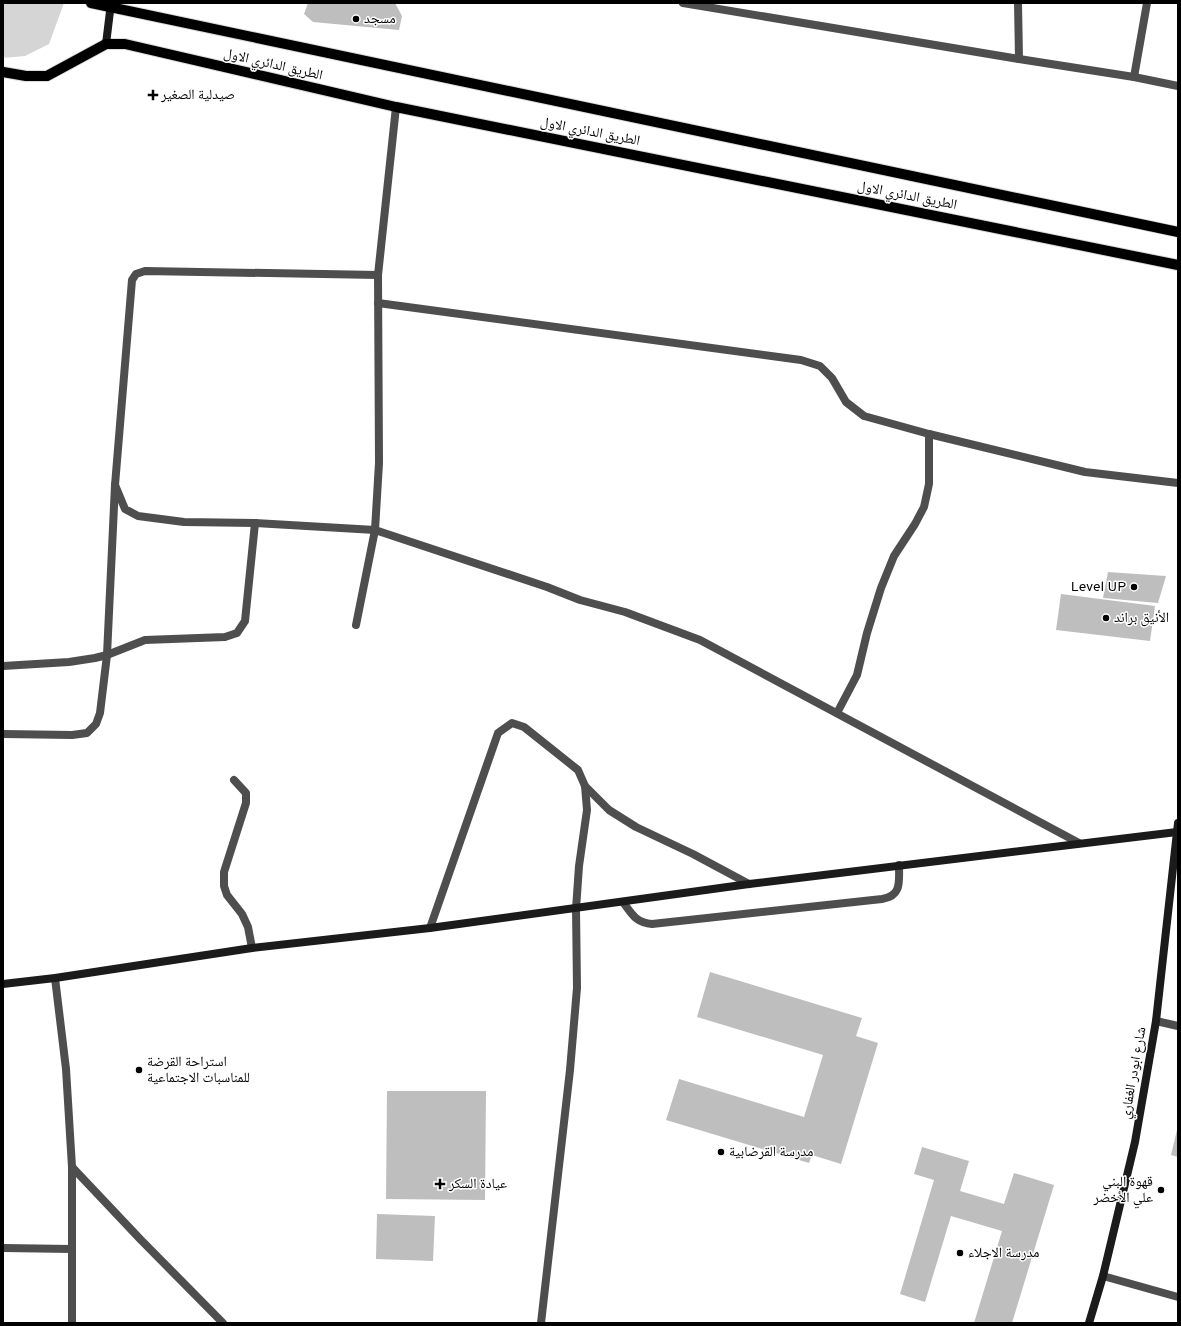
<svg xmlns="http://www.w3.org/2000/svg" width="1181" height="1326" font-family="Overpass,'Noto Naskh Arabic',sans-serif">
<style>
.green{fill:#d5d5d5}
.building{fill:#bebebe}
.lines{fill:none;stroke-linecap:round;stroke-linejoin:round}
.primary-casing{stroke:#dbdbdb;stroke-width:12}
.lane{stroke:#4e4e4e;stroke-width:8}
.street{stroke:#4e4e4e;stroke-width:8}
.secondary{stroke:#1b1b1b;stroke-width:8}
.primary{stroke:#000;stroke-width:10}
.poi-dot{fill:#000;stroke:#fff;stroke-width:1.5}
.labels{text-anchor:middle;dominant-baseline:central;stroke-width:3;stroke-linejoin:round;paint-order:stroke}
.poi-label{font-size:14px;fill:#000;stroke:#fff;text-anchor:start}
.street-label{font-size:14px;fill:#000;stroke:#fff}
</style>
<rect width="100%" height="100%" fill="#fff"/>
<path class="green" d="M 3,3 L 64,3 L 49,44 L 25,56 L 3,58 Z"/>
<g class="building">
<path d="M 308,3 L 395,3 L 402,16 L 399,30 L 313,22 L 304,14 Z"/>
<path d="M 1108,572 L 1166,576 L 1158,603 L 1103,598 Z"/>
<path d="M 1061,594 L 1155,606 L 1150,641 L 1056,630 Z"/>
<path d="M 710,972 L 862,1018 L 856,1036 L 878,1043 L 841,1164 L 812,1155 L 809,1163 L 666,1120 L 679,1079 L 804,1117 L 823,1055 L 697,1017 Z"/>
<path d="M 387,1091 L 486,1091 L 485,1200 L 386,1199 Z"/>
<path d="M 1177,1130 L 1178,1130 L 1178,1157 L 1171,1155 Z"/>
<path d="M 922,1147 L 969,1161 L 960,1191 L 1004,1204 L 1014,1173 L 1054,1185 L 1012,1323 L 974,1323 L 1002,1231 L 951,1216 L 925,1302 L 900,1294 L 934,1180 L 914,1174 Z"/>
<path d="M 377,1214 L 435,1216 L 433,1261 L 376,1259 Z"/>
</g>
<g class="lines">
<defs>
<g id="primary">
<path d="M 91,3 L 1178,232"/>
<path d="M 3,72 L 26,76 L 47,76 L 106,44 L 125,44 L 396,107 L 1178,265"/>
</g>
</defs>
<use href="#primary" class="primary-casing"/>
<g class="lane">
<path d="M 3,734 L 72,735 L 87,733 L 96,724 L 100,713 L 107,655"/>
<path d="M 623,902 C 632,914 636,923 652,924 L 882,899 C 902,896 899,881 899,865"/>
</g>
<g class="street">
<path d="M 683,3 L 1019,59 L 1134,77 L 1178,86"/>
<path d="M 1018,3 L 1019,59"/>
<path d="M 1134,77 L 1147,3"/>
<path d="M 378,303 L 801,360 L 820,366 L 832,378 L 846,402 L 864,416 L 929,434 L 1085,472 L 1178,483"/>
<path d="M 115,485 L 125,509 L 138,516 L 184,522 L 255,523 L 375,530 L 547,587 L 580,600 L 625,612 L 700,640 L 1079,843"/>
<path d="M 356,625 L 375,530 L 379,463 L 378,275 L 396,107"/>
<path d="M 107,655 L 115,485 L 132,280 L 136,274 L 145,271 L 378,275"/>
<path d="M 3,666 L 69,662 L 95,658 L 107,655 L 145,640 L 225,637 L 237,633 L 245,621 L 255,523"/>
<path d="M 837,713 L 857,675 L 867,633 L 881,588 L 894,556 L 915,524 L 924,507 L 929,484 L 929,434"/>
<path d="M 234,780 L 246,793 L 246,803 L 224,872 L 224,886 L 227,895 L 242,914 L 248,927 L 252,948"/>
<path d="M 585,786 L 609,810 L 636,827 L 693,854 L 749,884"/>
<path d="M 430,928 L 498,733 L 512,723 L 524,727 L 578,770 L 585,786 L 587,810 L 579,866 L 576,909 L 577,988 L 570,1070 L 541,1323"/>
<path d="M 55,978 L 66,1069 L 72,1167 L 141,1240 L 223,1323"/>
<path d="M 1156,1021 L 1178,1026"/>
<path d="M 3,1248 L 72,1249"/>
<path d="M 1103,1276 L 1178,1297"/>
<path d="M 72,1323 L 72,1167"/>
</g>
<g class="secondary">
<path d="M 106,44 L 111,3"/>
<path d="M 3,984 L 55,978 L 252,948 L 430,928 L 749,884 L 1177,832"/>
<path d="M 1089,1323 L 1103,1276 L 1135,1142 L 1156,1021 L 1178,823"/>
</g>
<use href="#primary" class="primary"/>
</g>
<g class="poi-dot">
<circle cx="356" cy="19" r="4"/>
<path d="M151 89h4v4h4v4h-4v4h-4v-4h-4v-4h4z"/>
<circle cx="1134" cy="587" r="4"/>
<circle cx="1106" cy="618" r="4"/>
<circle cx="139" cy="1070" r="4"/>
<circle cx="721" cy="1152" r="4"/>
<path d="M438 1178h4v4h4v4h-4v4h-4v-4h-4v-4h4z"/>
<circle cx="1161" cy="1190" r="4"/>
<circle cx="960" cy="1253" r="4"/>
</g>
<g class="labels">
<g class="poi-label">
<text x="364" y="19">مسجد</text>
<text x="161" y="95">صيدلية الصغير</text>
<text x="1126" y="587" text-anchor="end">Level UP</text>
<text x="1114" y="618">الأنيق براند</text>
<text x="147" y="1062">استراحة القرضة<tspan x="147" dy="16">للمناسبات الاجتماعية</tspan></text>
<text x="729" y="1152">مدرسة القرضابية</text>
<text x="1153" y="1182" text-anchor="end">قهوة البني<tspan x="1153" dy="16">علي الأخضر</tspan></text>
<text x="449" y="1184">عيادة السكر</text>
<text x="968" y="1253">مدرسة الاجلاء</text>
</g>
<g class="street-label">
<text transform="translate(273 65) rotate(13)">الطريق الدائري الاول</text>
<text transform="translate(590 132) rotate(11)">الطريق الدائري الاول</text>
<text transform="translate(907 196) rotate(11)">الطريق الدائري الاول</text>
<text transform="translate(1134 1073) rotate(-80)">شارع ابودر الغفاري</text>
</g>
</g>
<rect width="1181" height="1326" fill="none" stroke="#000000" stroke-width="8"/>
</svg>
